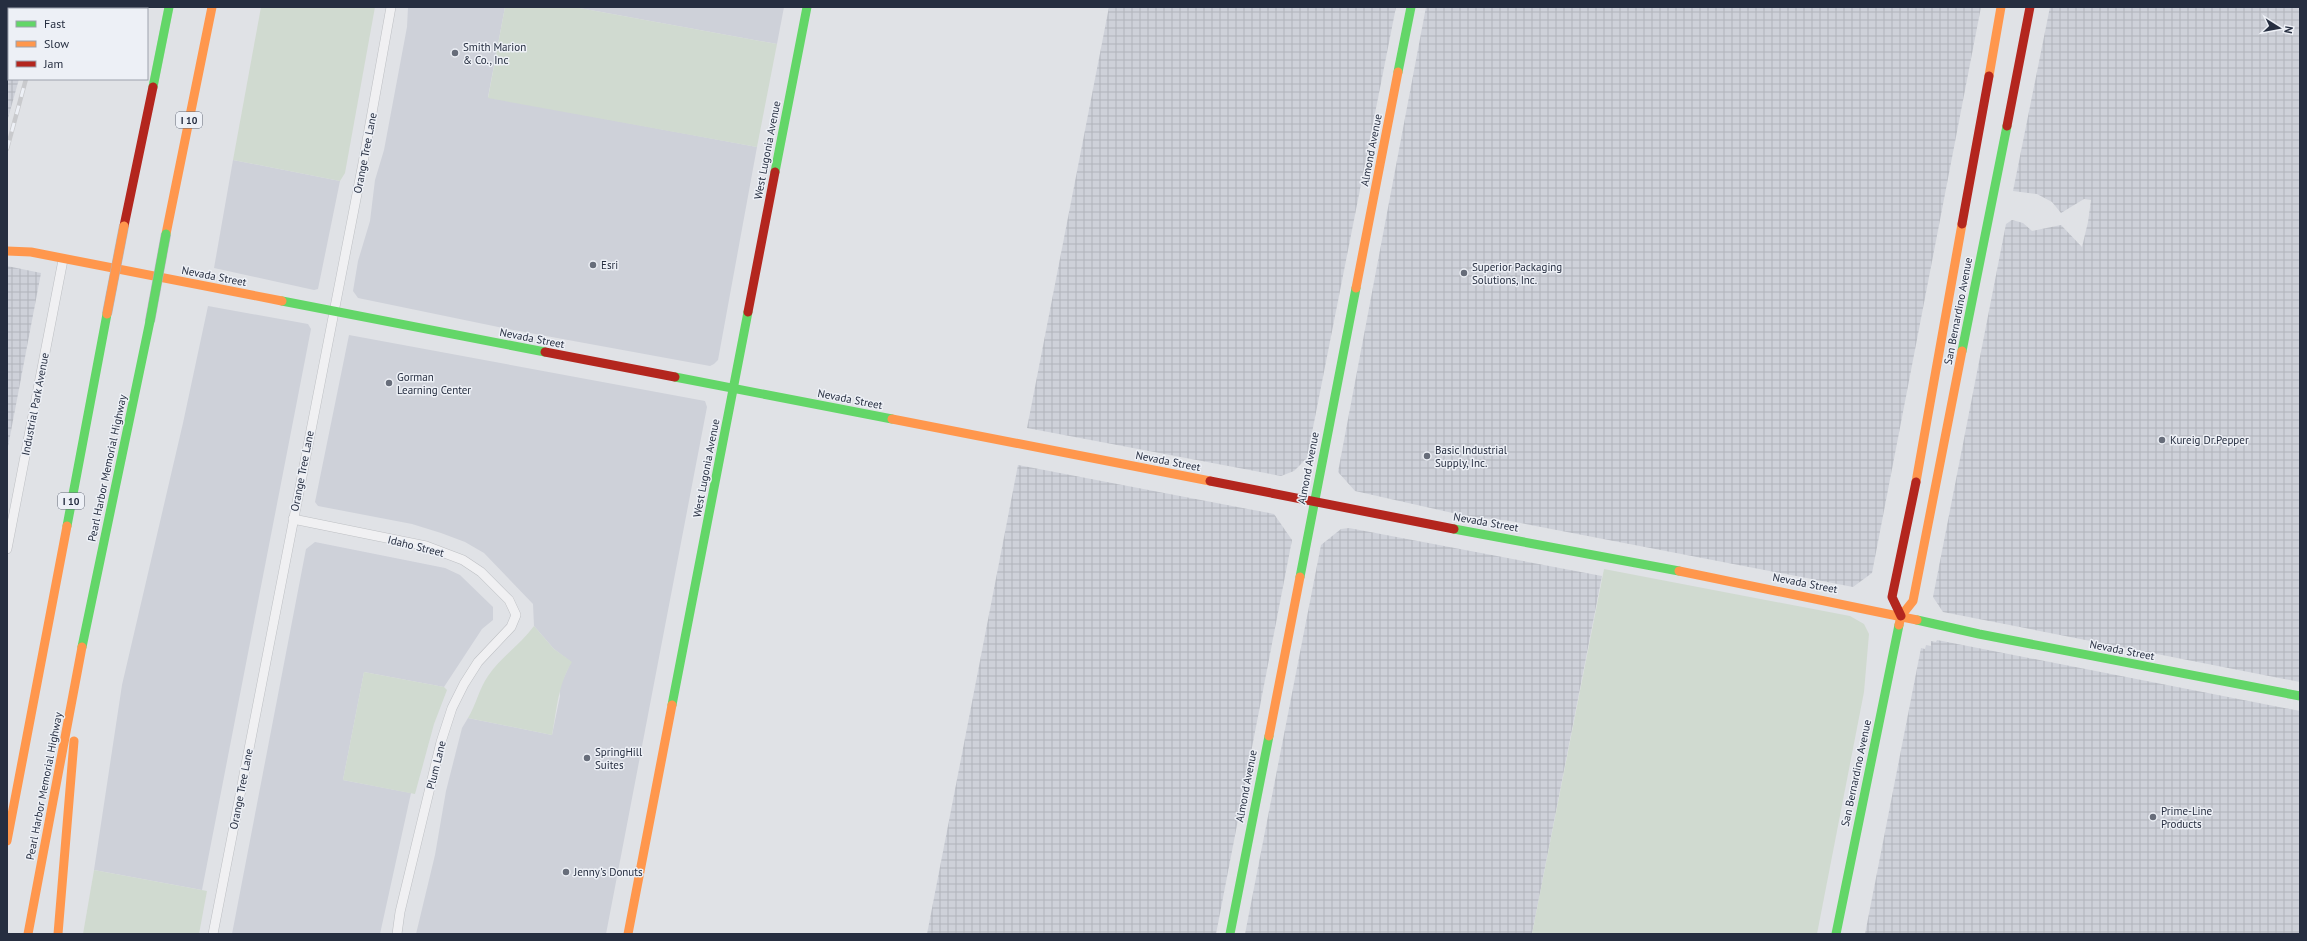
<svg xmlns="http://www.w3.org/2000/svg" width="2307" height="941" font-family="'PT Sans',sans-serif">
<style>
.built{fill:#ced1d9}
.industrial{fill:url(#industrial-grid)}
.green{fill:#d0dad0}
.lines{fill:none;stroke-linecap:round;stroke-linejoin:round}
.street-casing{stroke:#bec0c4;stroke-width:10}
.street{stroke:#f0f0f2;stroke-width:9}
.fast{stroke:#63d668;stroke-width:9}
.slow{stroke:#ff974d;stroke-width:9}
.jam{stroke:#b3261e;stroke-width:9}
.rail-casing{stroke:#c9cacd;stroke-width:4.5}
.rail{stroke:#edf0f6;stroke-width:3;stroke-dasharray:9;stroke-linecap:butt}
.fast-bridge-casing{stroke:#b2b5bb;stroke-width:10;stroke-linecap:butt}
.slow-bridge-casing{stroke:#b2b5bb;stroke-width:10;stroke-linecap:butt}
.fast-bridge{stroke:#63d668;stroke-width:9}
.slow-bridge{stroke:#ff974d;stroke-width:9}
.poi-dot{fill:#676d7a;stroke:#edf0f6;stroke-width:1.5}
.labels{text-anchor:middle;dominant-baseline:central;stroke-width:3;stroke-linejoin:round;paint-order:stroke}
.shield{fill:#edf0f6;stroke:#626877;stroke-width:1}
.shield-label{font-size:10px;font-weight:bold;fill:#262e40}
.poi-label{font-size:11px;fill:#262e40;stroke:#edf0f6;text-anchor:start}
.street-label{font-size:11px;fill:#262e40;stroke:#edf0f6}
</style>
<defs>
<pattern id="industrial-grid" width="8" height="8" patternUnits="userSpaceOnUse"><rect width="8" height="8" fill="#ced1d9"/><path d="M0 4h8M4 0v8" fill="none" stroke="#b1b4bb"/></pattern>
</defs>
<rect width="100%" height="100%" fill="#e0e2e6"/>
<g class="built">
<path d="M 408,7 L 505,7 L 488,97 L 757,147 L 718,360 L 714,364 L 710,366 L 508,329 L 358,298 L 353,291 L 358,261 L 370,221 L 375,180 L 384,150 L 407,27 Z"/>
<path d="M 574,7 L 784,7 L 777,44 Z"/>
<path d="M 233,160 L 340,181 L 318,289 L 314,290 L 214,268 Z"/>
<path d="M 208,306 L 308,324 L 311,329 L 202,890 L 94,870 L 122,685 L 183,423 Z"/>
<path d="M 349,335 L 705,401 L 707,407 L 606,934 L 416,934 L 435,855 L 446,791 L 462,728 L 468,718 L 552,735 L 560,696 L 559,688 L 571,662 L 554,649 L 534,626 L 533,604 L 484,553 L 465,542 L 441,533 L 412,524 L 318,506 L 315,502 Z"/>
<path d="M 315,542 L 445,568 L 460,575 L 493,607 L 493,620 L 482,629 L 444,687 L 364,672 L 343,780 L 411,793 L 380,934 L 232,934 L 306,549 Z"/>
</g>
<g class="industrial">
<path d="M 7,7 L 36,7 L 36,9 L 9,9 L 9,79 L 19,79 L 7,122 Z"/>
<path d="M 1109,7 L 1396,7 L 1307,458 L 1294,471 L 1281,476 L 1027,428 Z"/>
<path d="M 1426,7 L 1981,7 L 1872,573 L 1853,587 L 1510,521 L 1466,516 L 1355,491 L 1338,472 Z"/>
<path d="M 2050,7 L 2300,7 L 2300,682 L 1943,612 L 1933,597 L 2006,224 L 2012,220 L 2023,223 L 2032,231 L 2061,225 L 2082,247 L 2088,222 L 2091,200 L 2084,199 L 2061,213 L 2052,202 L 2037,194 L 2013,191 Z"/>
<path d="M 7,266 L 41,273 L 7,452 Z"/>
<path d="M 1018,465 L 1274,514 L 1292,540 L 1216,934 L 927,934 Z"/>
<path d="M 1349,528 L 1602,576 L 1532,934 L 1245,934 L 1321,545 L 1341,529 Z"/>
<path d="M 1937,640 L 2300,711 L 2300,934 L 1865,934 L 1921,648 L 1925,649 L 1926,645 L 1931,646 L 1931,641 L 1936,642 Z"/>
</g>
<g class="green">
<rect x="62" y="7" width="60" height="2"/>
<path d="M 261,7 L 375,7 L 345,173 L 340,181 L 233,160 Z"/>
<path d="M 505,7 L 574,7 L 777,44 L 757,147 L 488,98 Z"/>
<path d="M 1604,569 L 1850,616 L 1864,624 L 1869,634 L 1864,692 L 1817,934 L 1532,934 Z"/>
<path d="M 534,626 L 554,649 L 572,662 C 558,684 557,709 552,735 L 468,718 C 476,705 479,689 488,676 C 501,657 520,645 534,626 Z"/>
<path d="M 364,672 L 444,687 L 447,690 L 434,724 L 415,794 L 343,780 Z"/>
<path d="M 94,870 L 207,891 L 199,934 L 83,934 Z"/>
</g>
<g class="lines">
<defs>
<g id="street">
<path d="M 293,519 L 426,546 L 463,560 L 481,572 L 509,600 L 516,615 L 511,627 L 478,662 L 464,684 L 452,708 L 441,742 L 400,912 L 397,934"/>
<path d="M 7,549 L 63,260"/>
<path d="M 213,934 L 363,163 L 391,7"/>
</g>
</defs>
<use href="#street" class="street-casing"/>
<use href="#street" class="street"/>
<g class="fast">
<path d="M 1398,72 L 1411,7"/>
<path d="M 153,87 L 169,7"/>
<path d="M 775,172 L 807,7"/>
<path d="M 282,301 L 545,352"/>
<path d="M 1962,351 L 2007,126"/>
<path d="M 675,377 L 892,419"/>
<path d="M 67,526 L 107,314"/>
<path d="M 1454,529 L 1679,571"/>
<path d="M 1300,577 L 1356,288"/>
<path d="M 1917,620 L 1979,634 L 2300,696"/>
<path d="M 82,647 L 150,321"/>
<path d="M 672,705 L 748,312"/>
<path d="M 1230,934 L 1269,736"/>
<path d="M 1836,934 L 1899,625"/>
</g>
<g class="slow">
<path d="M 1989,76 L 2001,7"/>
<path d="M 166,234 L 212,7"/>
<path d="M 7,251 L 31,252 L 282,301"/>
<path d="M 1356,288 L 1398,72"/>
<path d="M 892,419 L 1210,481"/>
<path d="M 1916,482 L 1962,224"/>
<path d="M 1679,571 L 1917,620"/>
<path d="M 1899,625 L 1901,616 L 1913,601 L 1962,351"/>
<path d="M 1269,736 L 1300,577"/>
<path d="M 7,841 L 67,526"/>
<path d="M 28,934 L 82,647"/>
<path d="M 58,934 L 74,741"/>
<path d="M 628,934 L 672,705"/>
</g>
<g class="jam">
<path d="M 2007,126 L 2030,7"/>
<path d="M 1962,224 L 1989,76"/>
<path d="M 124,226 L 153,87"/>
<path d="M 748,312 L 775,172"/>
<path d="M 545,352 L 675,377"/>
<path d="M 1210,481 L 1454,529"/>
<path d="M 1901,616 L 1892,597 L 1916,482"/>
</g>
<defs>
<g id="rail">
<path d="M 43,9 L 44,7"/>
<path d="M 7,149 L 26,79"/>
</g>
</defs>
<use href="#rail" class="rail-casing"/>
<use href="#rail" class="rail"/>
<defs>
<path id="fast-bridge" d="M 150,321 L 166,234"/>
<path id="slow-bridge" d="M 107,314 L 124,226"/>
</defs>
<use href="#fast-bridge" class="fast-bridge-casing"/>
<use href="#slow-bridge" class="slow-bridge-casing"/>
<use href="#fast-bridge" class="fast-bridge"/>
<use href="#slow-bridge" class="slow-bridge"/>
</g>
<g class="poi-dot">
<circle cx="455" cy="53" r="4"/>
<circle cx="593" cy="265" r="4"/>
<circle cx="1464" cy="273" r="4"/>
<circle cx="389" cy="383" r="4"/>
<circle cx="2162" cy="440" r="4"/>
<circle cx="1427" cy="456" r="4"/>
<circle cx="587" cy="758" r="4"/>
<circle cx="2153" cy="817" r="4"/>
<circle cx="566" cy="872" r="4"/>
</g>
<g class="labels">
<g class="shield">
<rect x="176" y="112" width="26" height="16" rx="3"/>
<rect x="58" y="493" width="26" height="16" rx="3"/>
</g>
<g class="shield-label">
<text x="189" y="120">I 10</text>
<text x="71" y="501">I 10</text>
</g>
<g class="poi-label">
<text x="463" y="47">Smith Marion<tspan x="463" dy="13">&amp; Co., Inc</tspan></text>
<text x="601" y="265">Esri</text>
<text x="1472" y="267">Superior Packaging<tspan x="1472" dy="13">Solutions, Inc.</tspan></text>
<text x="397" y="377">Gorman<tspan x="397" dy="13">Learning Center</tspan></text>
<text x="2170" y="440">Kureig Dr.Pepper</text>
<text x="1435" y="450">Basic Industrial<tspan x="1435" dy="13">Supply, Inc.</tspan></text>
<text x="595" y="752">SpringHill<tspan x="595" dy="13">Suites</tspan></text>
<text x="2161" y="811">Prime-Line<tspan x="2161" dy="13">Products</tspan></text>
<text x="574" y="872">Jenny's Donuts</text>
</g>
<g class="street-label">
<text transform="translate(767 150) rotate(-79)">West Lugonia Avenue</text>
<text transform="translate(1371 150) rotate(-79)">Almond Avenue</text>
<text transform="translate(365 153) rotate(-79)">Orange Tree Lane</text>
<text transform="translate(214 276) rotate(11)">Nevada Street</text>
<text transform="translate(1958 311) rotate(-79)">San Bernardino Avenue</text>
<text transform="translate(532 338) rotate(11)">Nevada Street</text>
<text transform="translate(850 399) rotate(11)">Nevada Street</text>
<text transform="translate(35 404) rotate(-79)">Industrial Park Avenue</text>
<text transform="translate(1168 461) rotate(11)">Nevada Street</text>
<text transform="translate(107 468) rotate(-78)">Pearl Harbor Memorial Highway</text>
<text transform="translate(706 468) rotate(-79)">West Lugonia Avenue</text>
<text transform="translate(1308 468) rotate(-79)">Almond Avenue</text>
<text transform="translate(302 471) rotate(-79)">Orange Tree Lane</text>
<text transform="translate(1486 522) rotate(10)">Nevada Street</text>
<text transform="translate(416 546) rotate(14)">Idaho Street</text>
<text transform="translate(1805 583) rotate(11)">Nevada Street</text>
<text transform="translate(2122 650) rotate(11)">Nevada Street</text>
<text transform="translate(436 765) rotate(-76)">Plum Lane</text>
<text transform="translate(1856 773) rotate(-78)">San Bernardino Avenue</text>
<text transform="translate(44 786) rotate(-79)">Pearl Harbor Memorial Highway</text>
<text transform="translate(1246 786) rotate(-79)">Almond Avenue</text>
<text transform="translate(241 789) rotate(-79)">Orange Tree Lane</text>
</g>
</g>
<rect width="2307" height="941" fill="none" stroke="#262e40" stroke-width="16"/>
<rect x="8" y="8" width="140" height="72" fill="#edf0f6" stroke="#9da2ad"/>
<rect x="16" y="21" width="20" height="6" fill="#63d668" stroke="#9da2ad"/>
<text x="44" y="28" font-size="12" fill="#262e40">Fast</text>
<rect x="16" y="41" width="20" height="6" fill="#ff974d" stroke="#9da2ad"/>
<text x="44" y="48" font-size="12" fill="#262e40">Slow</text>
<rect x="16" y="61" width="20" height="6" fill="#b3261e" stroke="#9da2ad"/>
<text x="44" y="68" font-size="12" fill="#262e40">Jam</text>
<g transform="translate(2279 28) rotate(101)" stroke="#edf0f6" stroke-width="3" paint-order="stroke">
<path d="M0-3L7 15L0 10L-7 15Z" fill="#262e40"/>
<text y="-6" font-size="11" font-weight="bold" text-anchor="middle" fill="#262e40">N</text>
</g>
</svg>
